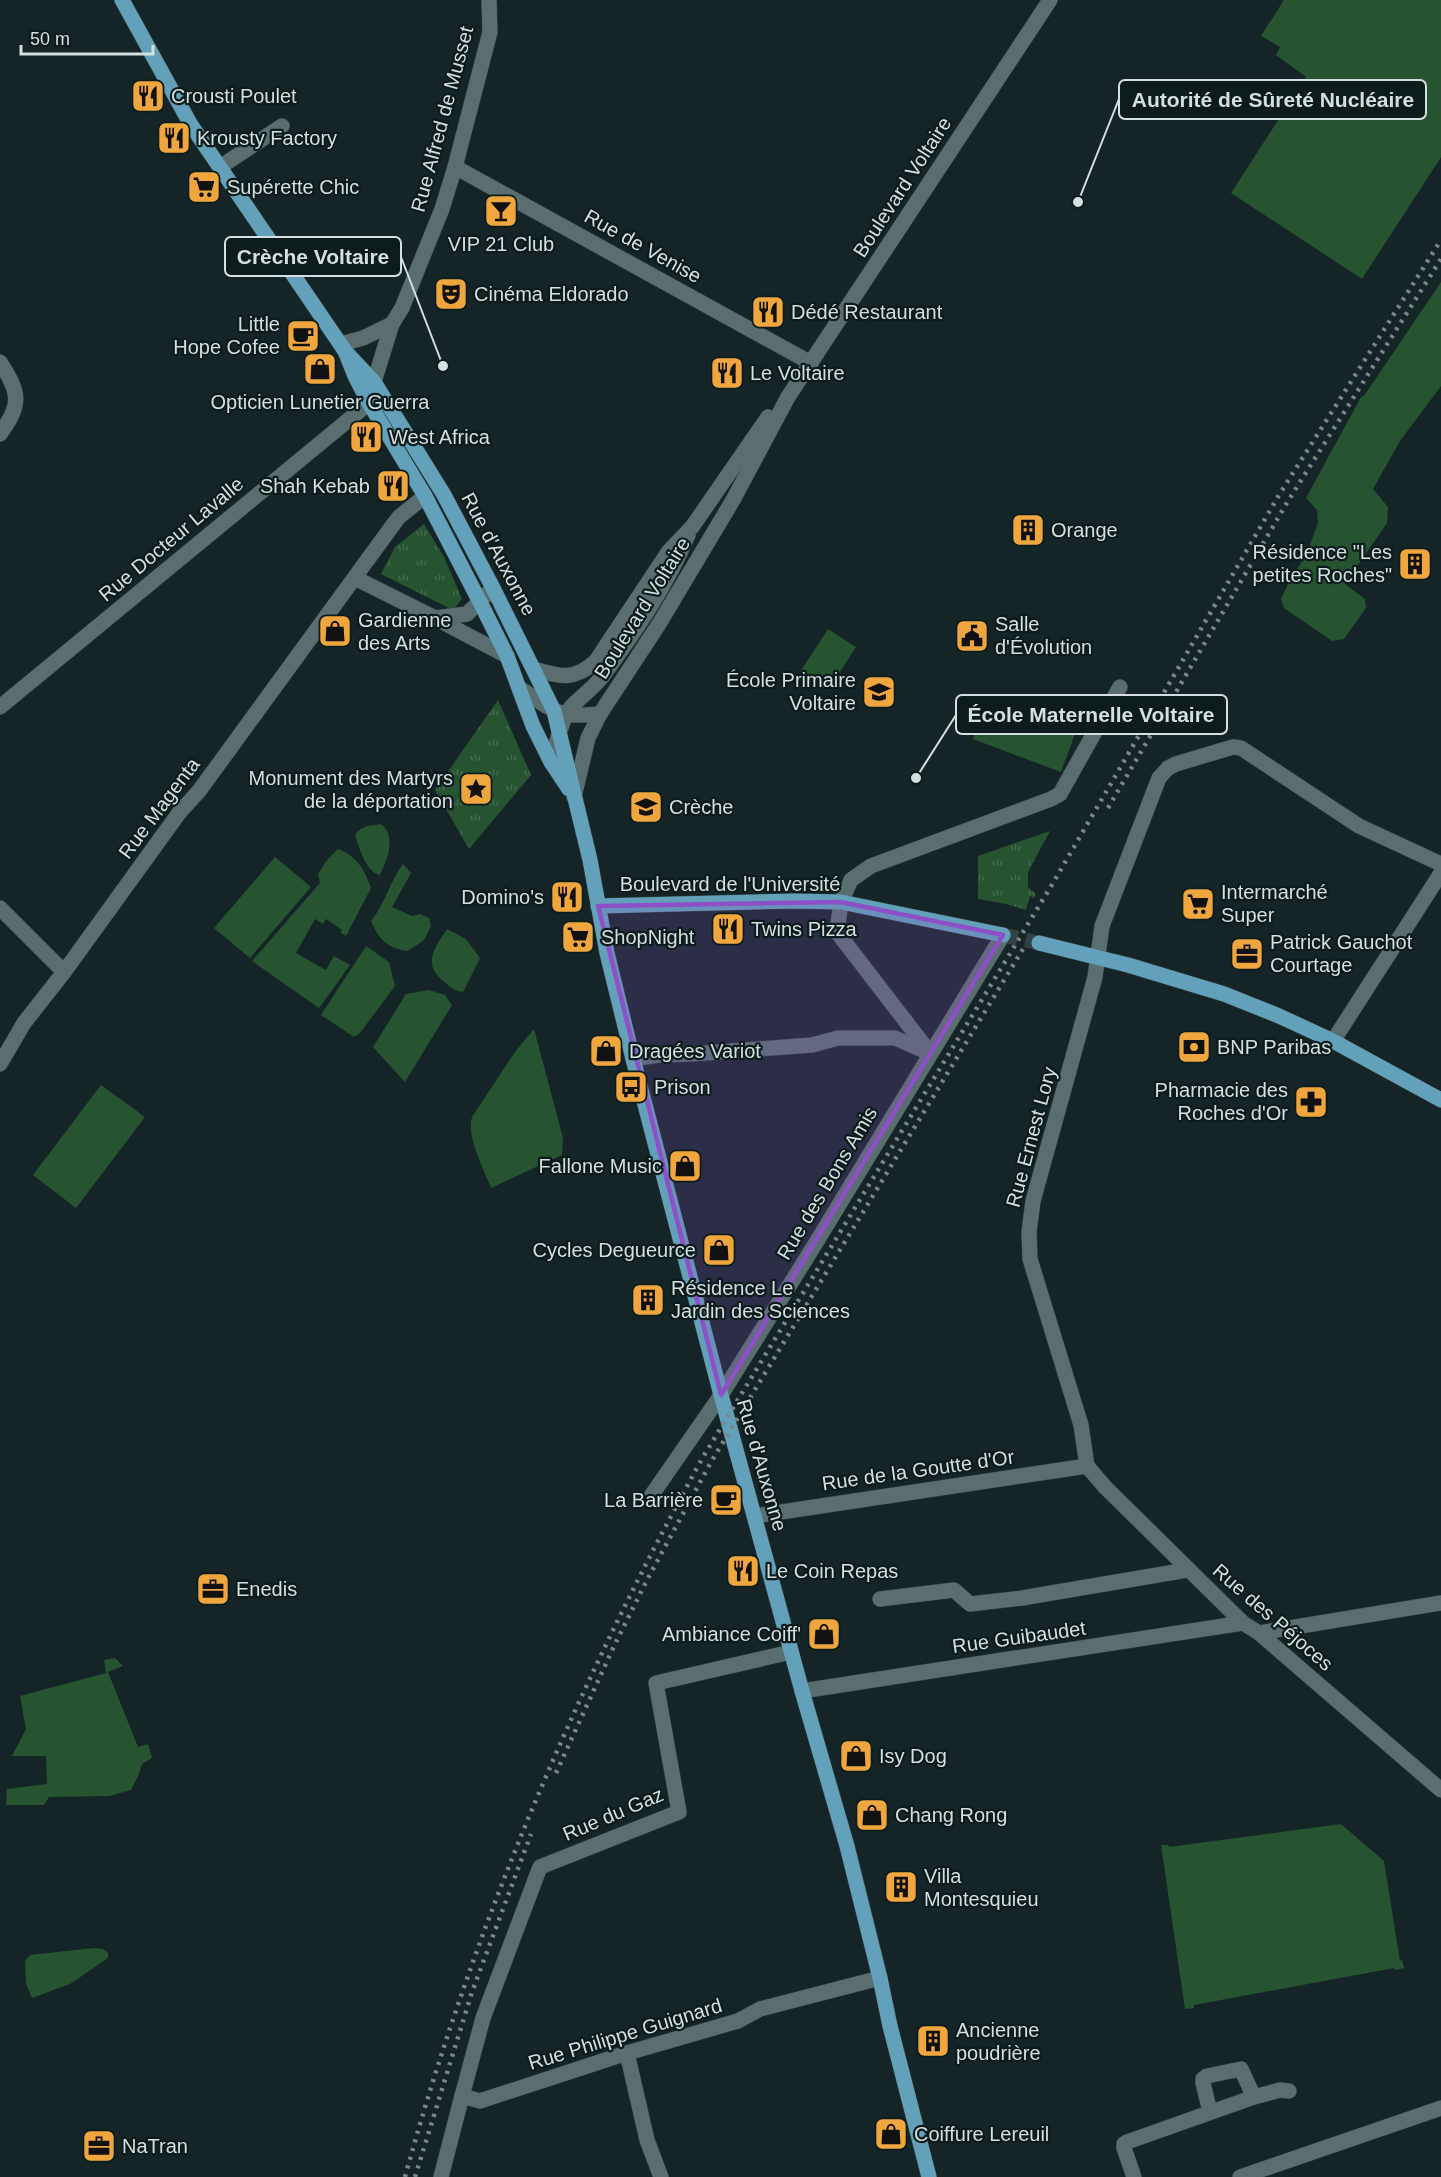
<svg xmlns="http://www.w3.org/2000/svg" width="1441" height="2177" font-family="Helvetica,sans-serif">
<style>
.green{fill:#265330}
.park{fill:url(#park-tufts)}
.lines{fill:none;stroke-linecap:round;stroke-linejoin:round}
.major-tunnel{stroke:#324143;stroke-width:15;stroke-dasharray:15 8;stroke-linecap:butt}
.minor-casing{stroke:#354041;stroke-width:16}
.major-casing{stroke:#354041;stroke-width:16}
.minor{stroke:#5b6e6f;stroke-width:15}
.major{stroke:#62a1b9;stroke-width:15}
.rail{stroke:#7b8789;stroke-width:4.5;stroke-dasharray:3 6;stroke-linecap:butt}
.marked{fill:#8d50c6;fill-opacity:0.2;stroke:#8d50c6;stroke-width:4.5;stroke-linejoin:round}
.labels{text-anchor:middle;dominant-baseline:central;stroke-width:4.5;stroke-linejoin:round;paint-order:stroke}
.poi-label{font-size:20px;fill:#d5dfe0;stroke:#0c1c1d;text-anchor:start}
.street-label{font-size:20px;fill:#d5dfe0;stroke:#0c1c1d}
.leader{fill:none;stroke:#d5dfe0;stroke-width:2}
.callout-dot{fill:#d5dfe0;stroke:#0c1c1d;stroke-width:2}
.callout{fill:#0c1c1d;stroke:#d5dfe0;stroke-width:2}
.callout-label{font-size:21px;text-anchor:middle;font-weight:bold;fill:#d5dfe0}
</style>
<defs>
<pattern id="park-tufts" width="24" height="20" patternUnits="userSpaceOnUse" patternTransform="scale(1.5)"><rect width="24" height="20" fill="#265330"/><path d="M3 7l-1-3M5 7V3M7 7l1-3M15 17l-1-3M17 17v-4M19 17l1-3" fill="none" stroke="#456b4e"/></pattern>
</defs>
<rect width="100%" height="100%" fill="#152527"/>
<g class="green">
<path d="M 1284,0 L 1441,0 L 1441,157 L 1362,279 L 1231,193 L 1306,77 L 1276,55 L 1280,47 L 1261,36 Z"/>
<path d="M 1441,282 L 1441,386 L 1400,441 L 1373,489 L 1388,507 L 1387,523 L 1345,584 L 1365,599 L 1366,608 L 1344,639 L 1332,641 L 1284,608 L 1281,599 L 1288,584 L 1307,553 L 1318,523 L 1317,510 L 1306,498 L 1361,397 L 1364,396 Z"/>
<path d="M 828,629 L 856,647 L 828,690 L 800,672 Z"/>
<path d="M 988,699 L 1076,731 L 1061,772 L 973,739 Z"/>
<path d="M 381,824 C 397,836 387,861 380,875 C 366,872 359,848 355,835 C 362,825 369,826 381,824 Z"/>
<path d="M 338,849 C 358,857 364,869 371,888 L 346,936 L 340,932 L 342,930 L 326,919 L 323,924 L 315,919 L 296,953 L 326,970 L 334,956 L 350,965 L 319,1008 L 252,961 L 320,883 L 318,874 L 327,860 Z"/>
<path d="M 275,857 L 311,887 L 250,958 L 214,928 Z"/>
<path d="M 403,864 L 411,873 L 392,907 L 412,916 L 420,914 L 429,918 L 431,926 L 424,940 L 408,951 C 387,948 379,940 371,921 C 385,904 390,881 403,864 Z"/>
<path d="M 447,929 L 466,939 L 480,958 L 463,992 C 455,991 451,988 446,983 C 421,965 434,949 447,929 Z"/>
<path d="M 366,946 L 389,962 L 395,986 L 360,1033 L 354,1037 L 321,1015 Z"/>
<path d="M 429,990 L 445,995 L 452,1005 L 405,1082 L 373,1047 L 406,994 Z"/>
<path d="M 534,1029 L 563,1138 L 562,1155 L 491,1188 C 484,1169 466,1137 472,1117 L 515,1052 Z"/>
<path d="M 101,1085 L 145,1117 L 76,1208 L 33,1175 Z"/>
<path d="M 115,1658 L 123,1666 L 108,1672 L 138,1747 L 148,1744 L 152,1758 L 142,1764 L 139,1774 L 131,1790 L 109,1796 L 49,1797 L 44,1805 L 6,1805 L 7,1789 L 47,1784 L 46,1756 L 12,1756 L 26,1729 L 20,1696 L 106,1673 L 104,1660 Z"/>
<path d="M 1341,1824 L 1384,1861 L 1400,1961 L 1402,1960 L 1404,1968 L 1395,1970 L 1394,1968 L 1194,2005 L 1194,2008 L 1185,2009 L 1161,1845 L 1168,1845 L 1169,1847 Z"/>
<path d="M 94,1948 L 103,1949 L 108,1953 L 108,1958 L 70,1984 L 32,1998 L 26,1984 L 25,1961 L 30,1955 Z"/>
</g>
<g class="park">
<path d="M 424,524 L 444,557 L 462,599 L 453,610 L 381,574 L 395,547 Z"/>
<path d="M 498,700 L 531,775 L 469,849 L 435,790 Z"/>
<path d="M 1050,831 L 1028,872 L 1028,887 L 1036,894 L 1034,898 L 1030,896 L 1026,910 L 1006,904 L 978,899 L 978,856 Z"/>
</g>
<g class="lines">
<path class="major-tunnel" d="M 1003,935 L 1039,943"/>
<defs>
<g id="minor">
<path d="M 220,167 L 282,126"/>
<path d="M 455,167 L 811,363"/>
<path d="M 341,344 L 363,338 L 392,324"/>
<path d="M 0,362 C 20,393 22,404 0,434"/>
<path d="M 374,382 L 392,324 L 402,308 L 442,209 L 455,167 L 490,32 L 489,0"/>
<path d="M 355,578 L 435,618 L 507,656"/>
<path d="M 435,618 L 467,614 L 493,588"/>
<path d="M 534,669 C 561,677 574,681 596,661 L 669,551 L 692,527 L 768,417"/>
<path d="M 521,689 C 555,712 558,718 600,714"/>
<path d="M 0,707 L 369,403"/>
<path d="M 551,762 C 557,744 560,721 572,706 C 582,696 593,688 602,677 C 634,633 667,586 688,535"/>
<path d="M 574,797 L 588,738 L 600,714 L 659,624 L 733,500 L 788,397 L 1050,0"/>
<path d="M 0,908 L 64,972"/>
<path d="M 1333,1041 L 1441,873"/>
<path d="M 930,1053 L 837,932 L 841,902 L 851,880 L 871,866 L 1051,799 L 1060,794 L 1120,687"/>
<path d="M 633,1059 L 658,1055 L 692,1054 L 812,1045 L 838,1038 L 895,1038 L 927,1052"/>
<path d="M 0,1064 L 24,1023 L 64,972 L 179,813 L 199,791 L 390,529 L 399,517 L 425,496"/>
<path d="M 1087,1466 L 1081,1425 L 1030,1259 L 1029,1232 L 1033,1201 L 1095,977 L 1102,926 L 1159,778 L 1168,768 L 1176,764 L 1233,747 L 1241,748 L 1359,826 L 1441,864"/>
<path d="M 1087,1466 L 1105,1487 L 1243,1623 L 1259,1633 L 1441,1790"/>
<path d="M 651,1496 L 721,1395 L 814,1246 L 1003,935"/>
<path d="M 755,1516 L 1087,1466"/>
<path d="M 880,1599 L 954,1590 L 970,1604 L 1022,1598 L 1187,1570"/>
<path d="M 1259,1633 L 1441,1603"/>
<path d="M 802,1691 L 1243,1623"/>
<path d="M 627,2053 L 647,2140 L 661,2177"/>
<path d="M 462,2096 L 483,2018 L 540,1867 L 679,1812 L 656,1683 L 791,1652"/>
<path d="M 1210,2112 L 1203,2083 L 1203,2079 L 1207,2076 L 1241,2069 L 1254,2097"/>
<path d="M 441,2177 L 462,2096 L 480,2101 L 627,2053 L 738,2021 L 760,2009 L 880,1978"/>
<path d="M 1134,2177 L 1124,2148 L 1124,2144 L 1127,2142 L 1254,2097 L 1280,2090 L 1289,2091"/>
<path d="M 1240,2177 L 1441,2108"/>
</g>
<g id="major">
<path d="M 122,0 L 191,125 L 345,351 L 355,376 L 369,403 L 425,496 L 480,602 L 507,656 L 533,726 L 551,762 L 569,789"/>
<path d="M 345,351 L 374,382 L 444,495 L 493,588 L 554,711 L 590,860 L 607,953 L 633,1059 L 721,1395 L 802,1691 L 847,1846 L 880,1978 L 890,2026 L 929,2177"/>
<path d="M 598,906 L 795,901 L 841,902 L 1003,935"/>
<path d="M 1039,943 L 1128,965 L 1224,994 L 1279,1016 L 1333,1041 L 1441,1100"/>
</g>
</defs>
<use href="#minor" class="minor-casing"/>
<use href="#major" class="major-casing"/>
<use href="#minor" class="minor"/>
<use href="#major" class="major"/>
<g class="rail">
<path d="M 1108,808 L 1288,501 L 1441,259"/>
<path d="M 556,1773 L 614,1646 L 647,1580 L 711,1462 L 1026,944"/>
<path d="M 405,2177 C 474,1925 577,1685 703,1457 L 1053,883 L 1279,495 L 1441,240"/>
<path d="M 415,2177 L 472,1992 L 531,1834"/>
</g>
</g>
<path class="marked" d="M 841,902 L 1003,935 L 721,1395 L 598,906 Z"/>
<defs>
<symbol id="restaurant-square" viewBox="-11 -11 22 22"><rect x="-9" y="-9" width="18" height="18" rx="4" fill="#f0a63e" stroke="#0c1c1d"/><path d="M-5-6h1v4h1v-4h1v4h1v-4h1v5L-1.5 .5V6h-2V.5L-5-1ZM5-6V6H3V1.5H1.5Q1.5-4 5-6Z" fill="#111"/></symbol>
<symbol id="supermarket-square" viewBox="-11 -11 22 22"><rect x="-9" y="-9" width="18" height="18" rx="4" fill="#f0a63e" stroke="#0c1c1d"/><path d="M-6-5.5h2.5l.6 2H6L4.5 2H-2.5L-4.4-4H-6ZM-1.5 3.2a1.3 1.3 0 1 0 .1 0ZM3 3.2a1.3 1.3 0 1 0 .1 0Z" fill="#111"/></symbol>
<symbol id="bar-square" viewBox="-11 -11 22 22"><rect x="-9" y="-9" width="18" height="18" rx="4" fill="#f0a63e" stroke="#0c1c1d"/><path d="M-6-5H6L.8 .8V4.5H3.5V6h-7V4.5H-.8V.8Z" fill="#111"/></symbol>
<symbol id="theatre-square" viewBox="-11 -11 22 22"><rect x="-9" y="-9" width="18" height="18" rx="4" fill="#f0a63e" stroke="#0c1c1d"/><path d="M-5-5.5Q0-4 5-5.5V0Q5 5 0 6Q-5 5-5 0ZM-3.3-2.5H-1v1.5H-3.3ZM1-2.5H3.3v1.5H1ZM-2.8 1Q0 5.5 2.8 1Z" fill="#111"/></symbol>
<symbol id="cafe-square" viewBox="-11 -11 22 22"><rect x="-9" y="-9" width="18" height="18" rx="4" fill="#f0a63e" stroke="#0c1c1d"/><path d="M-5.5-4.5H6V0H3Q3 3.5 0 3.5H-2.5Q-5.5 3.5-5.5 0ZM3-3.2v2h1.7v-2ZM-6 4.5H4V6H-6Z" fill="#111"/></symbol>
<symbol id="shop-square" viewBox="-11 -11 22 22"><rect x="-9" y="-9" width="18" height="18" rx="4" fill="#f0a63e" stroke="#0c1c1d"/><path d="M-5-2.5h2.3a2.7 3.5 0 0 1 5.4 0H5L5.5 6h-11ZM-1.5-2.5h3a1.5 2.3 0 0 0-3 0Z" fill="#111"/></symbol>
<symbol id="building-square" viewBox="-11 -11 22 22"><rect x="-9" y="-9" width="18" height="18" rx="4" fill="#f0a63e" stroke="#0c1c1d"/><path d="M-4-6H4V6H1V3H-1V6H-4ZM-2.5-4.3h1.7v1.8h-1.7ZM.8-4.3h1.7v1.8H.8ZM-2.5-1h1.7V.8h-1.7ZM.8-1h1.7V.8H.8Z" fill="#111"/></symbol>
<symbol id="civic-square" viewBox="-11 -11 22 22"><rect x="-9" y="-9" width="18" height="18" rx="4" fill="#f0a63e" stroke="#0c1c1d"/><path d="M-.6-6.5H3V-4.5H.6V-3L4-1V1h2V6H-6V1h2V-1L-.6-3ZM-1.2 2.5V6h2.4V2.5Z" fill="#111"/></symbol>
<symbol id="school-square" viewBox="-11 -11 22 22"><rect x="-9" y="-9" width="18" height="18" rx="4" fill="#f0a63e" stroke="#0c1c1d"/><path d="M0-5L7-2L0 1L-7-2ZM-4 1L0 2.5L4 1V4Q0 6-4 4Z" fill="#111"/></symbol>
<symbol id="sight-square" viewBox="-11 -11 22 22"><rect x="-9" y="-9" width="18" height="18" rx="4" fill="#f0a63e" stroke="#0c1c1d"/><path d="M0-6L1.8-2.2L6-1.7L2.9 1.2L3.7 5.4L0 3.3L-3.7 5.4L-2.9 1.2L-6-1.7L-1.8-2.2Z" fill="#111"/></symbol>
<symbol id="office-square" viewBox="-11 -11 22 22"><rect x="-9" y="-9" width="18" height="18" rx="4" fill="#f0a63e" stroke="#0c1c1d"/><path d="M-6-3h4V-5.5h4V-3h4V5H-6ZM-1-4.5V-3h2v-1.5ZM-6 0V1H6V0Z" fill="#111"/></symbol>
<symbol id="bank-square" viewBox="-11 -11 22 22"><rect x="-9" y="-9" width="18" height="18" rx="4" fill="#f0a63e" stroke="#0c1c1d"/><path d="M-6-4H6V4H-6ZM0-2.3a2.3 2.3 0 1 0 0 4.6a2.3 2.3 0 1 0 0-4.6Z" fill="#111"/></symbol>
<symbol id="bus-square" viewBox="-11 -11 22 22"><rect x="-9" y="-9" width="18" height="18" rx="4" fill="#f0a63e" stroke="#0c1c1d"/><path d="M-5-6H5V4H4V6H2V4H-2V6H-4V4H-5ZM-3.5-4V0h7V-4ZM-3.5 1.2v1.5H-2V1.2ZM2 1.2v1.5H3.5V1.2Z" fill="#111"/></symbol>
<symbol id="pharmacy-square" viewBox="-11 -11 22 22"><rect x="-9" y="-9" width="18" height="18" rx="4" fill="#f0a63e" stroke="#0c1c1d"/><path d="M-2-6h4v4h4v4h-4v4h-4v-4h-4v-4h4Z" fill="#111"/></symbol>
</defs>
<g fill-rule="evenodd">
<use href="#restaurant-square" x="129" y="77" width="38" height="38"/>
<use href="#restaurant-square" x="155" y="119" width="38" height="38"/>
<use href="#supermarket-square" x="185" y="168" width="38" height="38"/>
<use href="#bar-square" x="482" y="192" width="38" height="38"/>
<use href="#theatre-square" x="432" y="275" width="38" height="38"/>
<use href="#restaurant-square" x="749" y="293" width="38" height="38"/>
<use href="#cafe-square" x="284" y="317" width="38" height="38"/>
<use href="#shop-square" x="301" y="350" width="38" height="38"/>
<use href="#restaurant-square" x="708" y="354" width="38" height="38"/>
<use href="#restaurant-square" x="347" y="418" width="38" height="38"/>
<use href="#restaurant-square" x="374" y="467" width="38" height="38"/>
<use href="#building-square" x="1009" y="511" width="38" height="38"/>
<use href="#building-square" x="1396" y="545" width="38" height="38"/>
<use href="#shop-square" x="316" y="612" width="38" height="38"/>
<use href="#civic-square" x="953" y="617" width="38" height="38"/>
<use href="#school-square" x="860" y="673" width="38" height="38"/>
<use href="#sight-square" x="457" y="770" width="38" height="38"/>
<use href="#school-square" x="627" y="788" width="38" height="38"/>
<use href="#restaurant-square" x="548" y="878" width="38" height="38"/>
<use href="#supermarket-square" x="1179" y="885" width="38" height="38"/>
<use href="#restaurant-square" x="709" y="910" width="38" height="38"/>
<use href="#supermarket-square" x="559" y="918" width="38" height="38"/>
<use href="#office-square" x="1228" y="935" width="38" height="38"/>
<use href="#bank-square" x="1175" y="1028" width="38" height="38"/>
<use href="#shop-square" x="587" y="1032" width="38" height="38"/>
<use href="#bus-square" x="612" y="1068" width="38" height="38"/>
<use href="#pharmacy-square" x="1292" y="1083" width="38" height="38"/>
<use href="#shop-square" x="666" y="1147" width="38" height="38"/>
<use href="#shop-square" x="700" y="1231" width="38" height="38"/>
<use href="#building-square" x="629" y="1281" width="38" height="38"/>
<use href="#cafe-square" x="707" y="1481" width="38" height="38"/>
<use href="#restaurant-square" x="724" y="1552" width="38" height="38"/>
<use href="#office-square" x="194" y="1570" width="38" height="38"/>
<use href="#shop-square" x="805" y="1615" width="38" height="38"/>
<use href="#shop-square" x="837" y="1737" width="38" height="38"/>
<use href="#shop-square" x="853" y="1796" width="38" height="38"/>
<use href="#building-square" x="882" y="1868" width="38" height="38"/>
<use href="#building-square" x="914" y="2022" width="38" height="38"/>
<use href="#shop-square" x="872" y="2115" width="38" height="38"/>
<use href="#office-square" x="80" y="2127" width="38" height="38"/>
</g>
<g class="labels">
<g class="poi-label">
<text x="171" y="96">Crousti Poulet</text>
<text x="197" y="138">Krousty Factory</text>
<text x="227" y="187">Supérette Chic</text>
<text x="501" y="244" text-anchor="middle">VIP 21 Club</text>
<text x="474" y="294">Cinéma Eldorado</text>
<text x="791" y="312">Dédé Restaurant</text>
<text x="280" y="324" text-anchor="end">Little<tspan x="280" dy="23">Hope Cofee</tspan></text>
<text x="750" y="373">Le Voltaire</text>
<text x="320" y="402" text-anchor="middle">Opticien Lunetier Guerra</text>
<text x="389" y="437">West Africa</text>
<text x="370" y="486" text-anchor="end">Shah Kebab</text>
<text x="1051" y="530">Orange</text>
<text x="1392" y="552" text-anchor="end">Résidence "Les<tspan x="1392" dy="23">petites Roches"</tspan></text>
<text x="358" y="620">Gardienne<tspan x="358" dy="23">des Arts</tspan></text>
<text x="995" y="624">Salle<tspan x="995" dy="23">d'Évolution</tspan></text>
<text x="856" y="680" text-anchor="end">École Primaire<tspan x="856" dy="23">Voltaire</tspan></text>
<text x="453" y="778" text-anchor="end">Monument des Martyrs<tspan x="453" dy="23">de la déportation</tspan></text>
<text x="669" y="807">Crèche</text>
<text x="1221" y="892">Intermarché<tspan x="1221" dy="23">Super</tspan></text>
<text x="544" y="897" text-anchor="end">Domino's</text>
<text x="751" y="929">Twins Pizza</text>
<text x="601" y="937">ShopNight</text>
<text x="1270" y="942">Patrick Gauchot<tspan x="1270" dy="23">Courtage</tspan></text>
<text x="1217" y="1047">BNP Paribas</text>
<text x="629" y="1051">Dragées Variot</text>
<text x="654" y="1087">Prison</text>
<text x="1288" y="1090" text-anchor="end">Pharmacie des<tspan x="1288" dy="23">Roches d'Or</tspan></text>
<text x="662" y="1166" text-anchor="end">Fallone Music</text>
<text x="696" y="1250" text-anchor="end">Cycles Degueurce</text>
<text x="671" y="1288">Résidence Le<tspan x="671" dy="23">Jardin des Sciences</tspan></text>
<text x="703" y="1500" text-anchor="end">La Barrière</text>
<text x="766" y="1571">Le Coin Repas</text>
<text x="236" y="1589">Enedis</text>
<text x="801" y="1634" text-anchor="end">Ambiance Coiff'</text>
<text x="879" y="1756">Isy Dog</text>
<text x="895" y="1815">Chang Rong</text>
<text x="924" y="1876">Villa<tspan x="924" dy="23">Montesquieu</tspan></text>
<text x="956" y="2030">Ancienne<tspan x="956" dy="23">poudrière</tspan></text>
<text x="914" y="2134">Coiffure Lereuil</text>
<text x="122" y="2146">NaTran</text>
</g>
<g class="street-label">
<text transform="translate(442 119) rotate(-75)">Rue Alfred de Musset</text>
<text transform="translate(902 187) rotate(-57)">Boulevard Voltaire</text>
<text transform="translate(643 246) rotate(29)">Rue de Venise</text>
<text transform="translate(171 539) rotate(-40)">Rue Docteur Lavalle</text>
<text transform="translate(499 554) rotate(62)">Rue d'Auxonne</text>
<text transform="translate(642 608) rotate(-58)">Boulevard Voltaire</text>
<text transform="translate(159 808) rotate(-53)">Rue Magenta</text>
<text x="730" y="884">Boulevard de l'Université</text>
<text transform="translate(1031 1137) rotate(-75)">Rue Ernest Lory</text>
<text transform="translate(827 1183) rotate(-59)">Rue des Bons Amis</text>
<text transform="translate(762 1465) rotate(74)">Rue d'Auxonne</text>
<text transform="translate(918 1470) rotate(-8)">Rue de la Goutte d'Or</text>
<text transform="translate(1273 1617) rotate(41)">Rue des Péjoces</text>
<text transform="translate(1019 1637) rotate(-8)">Rue Guibaudet</text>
<text transform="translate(613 1814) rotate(-23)">Rue du Gaz</text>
<text transform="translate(625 2034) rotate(-17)">Rue Philippe Guignard</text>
</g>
</g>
<path class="leader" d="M1078 202L1119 99M443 366L401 257M916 778L956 715"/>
<g class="callout-dot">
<circle cx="1078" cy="202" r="6"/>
<circle cx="443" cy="366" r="6"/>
<circle cx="916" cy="778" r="6"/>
</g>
<g class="callout">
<rect x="1119" y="80" width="307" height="39" rx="6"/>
<rect x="225" y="237" width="176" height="39" rx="6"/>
<rect x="956" y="695" width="271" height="39" rx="6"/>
</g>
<g class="callout-label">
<text x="1273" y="107">Autorité de Sûreté Nucléaire</text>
<text x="313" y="264">Crèche Voltaire</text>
<text x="1091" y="722">École Maternelle Voltaire</text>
</g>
<path d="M21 45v9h132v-9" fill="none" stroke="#d5dfe0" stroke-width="3"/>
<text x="30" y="45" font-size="18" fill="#d5dfe0" stroke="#0c1c1d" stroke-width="4.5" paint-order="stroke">50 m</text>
</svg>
